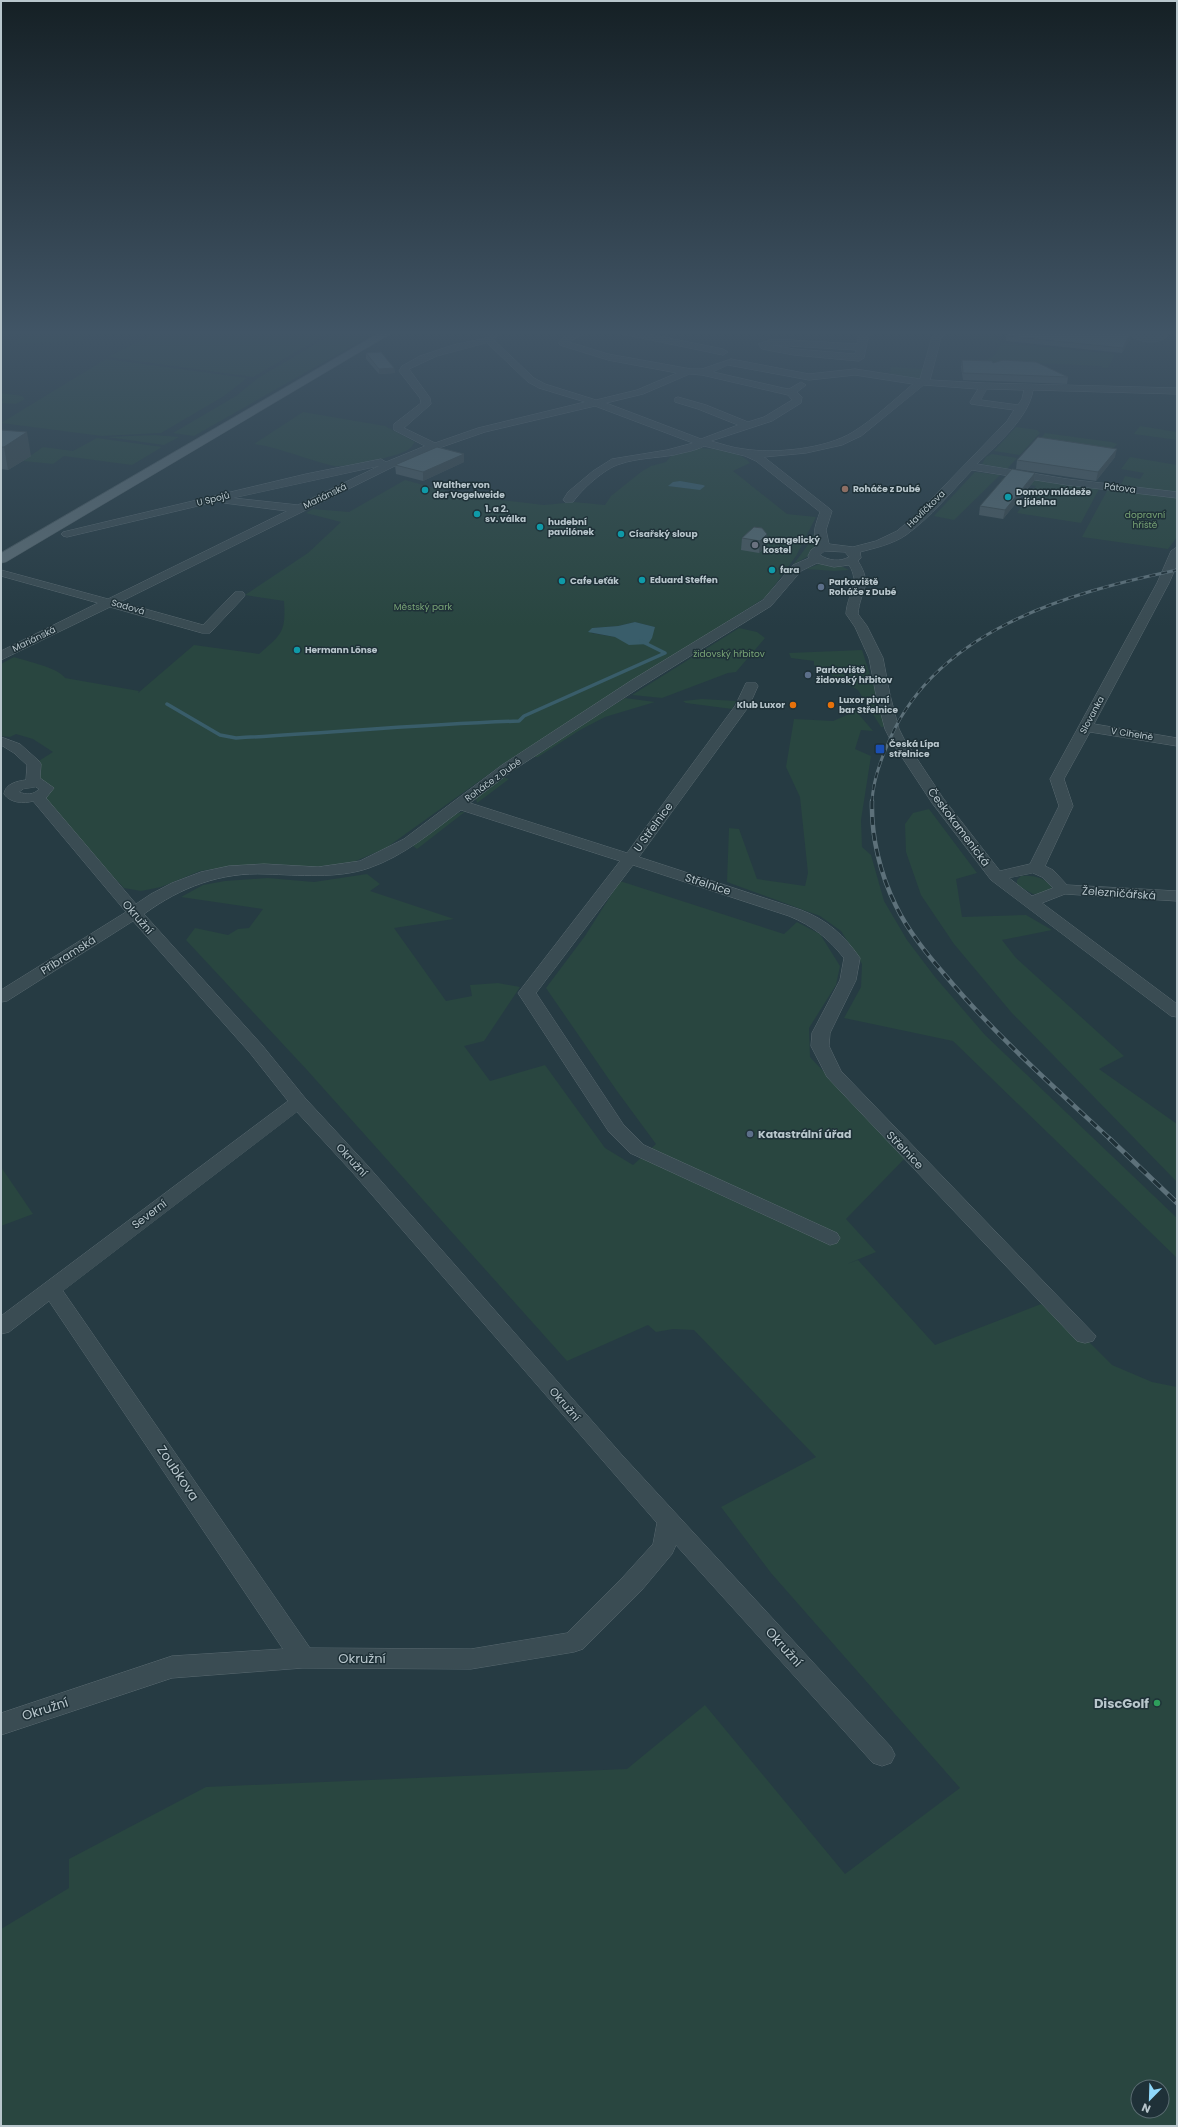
<svg xmlns="http://www.w3.org/2000/svg" width="1178" height="2127" font-family="Poppins,sans-serif">
<style>
.green{fill:#294640;fill-rule:evenodd}
.water{fill:#395d6a}
.lines{fill:none;stroke-linecap:round;stroke-linejoin:round}
.stream{stroke:#395d6a;stroke-width:3.5}
.minor-casing{stroke:#596970;stroke-width:1}
.major-casing{stroke:#47585f;stroke-width:1}
.minor{fill:#3a4c53;fill-rule:evenodd}
.major{fill:#596b73;fill-rule:evenodd}
.rail-far2-casing{stroke:#5d717a;stroke-width:3}
.rail-far1-casing{stroke:#5d717a;stroke-width:4.5}
.rail-casing{stroke:#5d717a;stroke-width:5}
.rail-far2{stroke:#1f3138;stroke-width:2;stroke-dasharray:6;stroke-linecap:butt}
.rail-far1{stroke:#1f3138;stroke-width:3;stroke-dasharray:8;stroke-linecap:butt}
.rail{stroke:#1f3138;stroke-width:3.5;stroke-dasharray:10;stroke-linecap:butt}
.wall{fill:#475960}
.shaded-wall{fill:#39494e}
.building{fill:#526870;stroke:#39494e}
.education-dot{fill:#8d6e63;stroke:#1f3138;stroke-width:1.5}
.culture-dot{fill:#0f9aa8;stroke:#1f3138;stroke-width:1.5}
.worship-dot{fill:#6b7280;stroke:#1f3138;stroke-width:1.5}
.service-dot{fill:#5c6f8a;stroke:#1f3138;stroke-width:1.5}
.food-dot{fill:#e8710a;stroke:#1f3138;stroke-width:1.5}
.transit-dot{fill:#1a4fb4;stroke:#1f3138;stroke-width:1.5}
.leisure-dot{fill:#2e9e5b;stroke:#1f3138;stroke-width:1.5}
.labels{text-anchor:middle;dominant-baseline:central;stroke-width:3;stroke-linejoin:round;paint-order:stroke}
.far-poi-label{font-size:9px;font-weight:bold;fill:#b8c6cc;stroke:#1f3138;text-anchor:start}
.far-street-label{font-size:9px;fill:#b8c6cc;stroke:#1f3138}
.far-park-label{font-size:9px;fill:#78a375;stroke:#1f3138}
.street-label{font-size:11px;fill:#b8c6cc;stroke:#1f3138}
.poi-label{font-size:11px;font-weight:bold;fill:#b8c6cc;stroke:#1f3138;text-anchor:start}
.near-street-label{font-size:13px;fill:#b8c6cc;stroke:#1f3138}
.near-poi-label{font-size:13px;font-weight:bold;fill:#b8c6cc;stroke:#1f3138;text-anchor:end}
</style>
<rect width="100%" height="100%" fill="#263b43"/>
<g class="green">
<path d="M 85,330 L 80,341 L 17,343 L 23,331 Z"/>
<path d="M 161,330 L 333,330 L 253,377 L 108,357 Z"/>
<path d="M 339,330 L 380,330 L 194,436 L 173,433 L 236,396 L 258,378 Z"/>
<path d="M 950,330 L 1003,330 L 997,338 L 1002,343 L 1115,354 L 1108,368 L 1102,368 L 1102,366 L 1033,363 L 992,366 L 984,361 L 994,356 L 1002,343 L 946,333 Z"/>
<path d="M 106,359 L 247,378 L 224,396 L 161,433 L 102,436 L 1,423 Z"/>
<path d="M 891,367 L 923,369 L 923,377 L 918,380 L 888,377 L 890,374 Z"/>
<path d="M 1,393 L 22,396 L 25,399 L 16,404 L 1,403 L 4,399 L 1,398 Z"/>
<path d="M 303,412 L 385,426 L 415,442 C 413,444 411,448 409,449 C 402,456 344,468 334,466 C 307,460 282,448 254,444 Z"/>
<path d="M 1140,426 L 1177,432 L 1177,440 L 1134,434 Z"/>
<path d="M 1016,427 L 1037,430 L 1040,433 L 1020,455 L 994,451 Z"/>
<path d="M 1045,433 L 1111,442 L 1117,444 L 1110,452 L 1039,440 Z"/>
<path d="M 154,435 L 179,437 L 164,445 L 107,437 Z"/>
<path d="M 97,438 L 162,447 L 132,465 L 64,456 L 53,464 L 23,461 L 43,447 L 73,451 Z"/>
<path d="M 700,448 C 714,449 741,451 750,463 L 733,471 L 787,514 L 816,517 L 796,556 L 766,597 L 503,764 L 386,848 L 351,863 L 312,867 L 275,864 L 233,866 L 200,871 L 161,887 L 141,891 L 124,888 L 37,797 L 45,793 L 33,782 L 34,764 L 53,752 L 33,739 L 16,734 L 10,737 L 1,736 L 1,664 L 14,657 C 26,661 59,668 65,678 L 139,691 L 138,693 L 194,645 L 259,654 C 282,634 286,632 284,601 L 245,595 L 308,553 L 341,522 L 306,513 L 313,509 L 349,512 L 405,480 L 438,489 L 483,498 L 544,505 L 574,502 L 605,505 L 611,496 L 641,472 L 651,466 L 666,462 L 671,456 ZM 635,622 L 655,627 L 615,637 L 591,633 L 592,628 L 618,626 Z"/>
<path d="M 992,454 L 1017,458 L 1007,469 L 982,464 L 986,457 Z"/>
<path d="M 1130,457 L 1177,465 L 1177,494 L 1120,487 L 1125,476 L 1140,479 L 1144,473 L 1121,469 Z"/>
<path d="M 975,472 L 1000,475 L 954,520 L 934,516 Z"/>
<path d="M 1007,475 L 1099,489 L 1081,523 L 1017,513 L 1036,486 L 1001,480 Z"/>
<path d="M 1108,489 L 1177,498 L 1177,537 L 1168,549 L 1082,537 Z"/>
<path d="M 814,533 L 818,546 L 810,555 L 793,565 L 810,542 Z"/>
<path d="M 822,563 L 839,565 L 849,570 L 834,571 L 806,569 Z"/>
<path d="M 739,628 L 757,632 L 765,638 L 736,672 L 728,673 L 662,698 L 632,695 Z"/>
<path d="M 862,650 L 887,727 L 881,727 L 858,690 L 814,665 L 814,661 L 791,658 L 789,653 Z"/>
<path d="M 625,698 L 655,702 L 605,717 L 580,730 L 538,757 L 531,757 Z"/>
<path d="M 702,699 L 736,701 L 732,709 L 686,703 L 683,701 Z"/>
<path d="M 856,711 L 873,731 L 861,730 L 855,749 L 871,756 L 861,820 L 862,847 L 871,855 L 884,901 L 907,940 L 935,977 L 985,1035 L 1177,1218 L 1177,1258 L 953,1041 L 844,1018 L 861,987 L 862,964 L 841,931 L 820,916 L 727,882 L 729,828 L 739,829 L 757,879 L 805,886 L 808,873 L 800,797 L 786,767 L 794,719 L 833,721 Z"/>
<path d="M 503,777 L 509,779 L 477,803 L 476,798 Z"/>
<path d="M 929,809 L 977,873 L 956,879 L 962,917 L 1026,915 L 1052,930 L 1002,940 L 1016,958 L 1124,1056 L 1099,1069 L 1177,1124 L 1177,1182 L 1011,1012 L 954,944 L 921,895 L 906,852 L 905,824 L 913,813 Z"/>
<path d="M 466,811 L 417,849 L 412,845 L 452,815 Z"/>
<path d="M 367,874 L 380,884 L 370,891 L 454,919 L 394,928 L 446,1001 L 472,996 L 470,985 L 498,983 L 520,987 L 484,1041 L 464,1046 L 490,1081 L 545,1065 L 605,1148 L 633,1165 L 656,1144 L 617,1091 L 546,988 L 585,936 L 620,881 L 784,934 L 797,922 L 820,934 L 840,966 L 836,985 L 809,1028 L 810,1057 L 905,1158 L 846,1219 L 876,1252 L 847,1264 L 858,1260 L 935,1345 L 1041,1304 L 1090,1343 L 1112,1365 L 1152,1382 L 1177,1387 L 1177,2126 L 1,2126 L 1,1929 L 69,1888 L 69,1859 L 206,1787 L 627,1769 L 705,1705 L 845,1874 L 960,1788 L 771,1573 L 721,1507 L 816,1457 L 694,1330 L 673,1329 L 656,1332 L 648,1325 L 567,1361 L 307,1070 L 186,940 L 195,928 L 228,935 L 238,929 L 249,928 L 263,909 L 181,897 L 203,885 L 225,881 L 268,878 L 314,882 ZM 1138,2087 L 1162,2087 L 1162,2111 L 1138,2111 Z"/>
<path d="M 1021,876 C 1032,875 1046,877 1052,888 L 1050,893 L 1033,894 L 1017,885 L 1017,880 Z"/>
<path d="M 1,1167 L 33,1214 L 1,1226 Z"/>
</g>
<g class="water">
<path d="M 680,481 L 703,485 L 705,486 L 700,490 L 668,486 L 673,482 Z"/>
<path d="M 635,622 L 655,627 L 652,638 L 648,644 L 629,645 L 615,637 L 588,632 L 592,628 L 618,626 Z"/>
</g>
<g class="lines">
<path class="stream" d="M 167,704 L 220,735 L 236,738 C 330,733 424,724 519,721 L 524,716 L 665,653 L 641,641"/>
<defs>
<g id="minor">
<path d="M 493,330 L 501,330 L 494,340 L 534,378 L 545,384 L 596,400 L 637,390 L 677,373 L 608,360 L 560,345 L 558,343 C 566,333 578,329 591,330 L 569,342 L 608,354 L 691,369 L 702,369 L 731,359 L 809,374 L 855,369 L 920,379 L 932,337 L 939,330 L 948,330 L 941,338 L 930,380 L 984,383 L 1177,388 L 1177,394 L 1033,390 C 1029,418 996,445 977,464 L 1067,479 L 1177,492 L 1177,498 L 1067,485 L 972,470 C 951,492 931,517 906,535 C 893,544 875,548 860,552 L 861,558 L 858,561 C 874,587 860,589 858,614 L 867,626 L 883,658 L 890,695 L 899,729 L 904,739 L 943,798 L 1000,871 L 1030,864 L 1059,806 L 1050,779 L 1157,583 L 1171,551 L 1177,547 L 1177,565 L 1169,583 L 1094,724 L 1177,738 L 1177,746 L 1090,732 L 1064,779 L 1073,806 L 1045,866 L 1053,870 L 1067,885 L 1177,891 L 1177,901 L 1065,894 L 1042,903 L 1177,1004 L 1177,1017 L 1171,1016 L 991,880 L 932,803 L 890,739 L 885,729 L 876,695 L 869,658 L 855,627 L 846,614 C 847,594 861,584 849,565 L 834,567 L 817,563 L 801,571 L 771,606 L 642,686 L 512,771 L 470,803 L 627,853 L 735,706 L 746,683 L 756,683 L 758,686 L 749,706 L 639,857 L 801,910 C 827,920 844,935 860,958 L 856,980 L 830,1033 L 829,1046 L 841,1071 L 1096,1336 L 1093,1341 L 1085,1343 L 1077,1341 L 827,1077 L 811,1046 L 812,1033 L 840,980 L 844,958 C 828,938 813,926 789,916 L 633,865 L 536,993 L 623,1124 L 644,1145 L 837,1233 L 840,1238 L 837,1243 L 830,1245 L 630,1153 L 609,1132 L 518,993 L 620,861 L 461,810 C 433,831 404,856 369,868 C 338,879 298,875 266,874 C 221,872 181,887 144,914 L 262,1045 L 305,1098 L 367,1165 L 622,1455 L 891,1747 L 895,1755 L 891,1763 L 882,1766 L 873,1763 L 676,1545 L 672,1554 L 641,1591 L 583,1649 L 574,1652 L 471,1669 L 303,1668 L 172,1678 L 1,1735 L 1,1713 L 172,1656 L 283,1649 L 49,1301 L 9,1332 L 1,1334 L 1,1316 L 288,1101 L 250,1053 L 133,921 L 7,1001 L 1,1002 L 1,990 L 126,912 L 33,801 C 24,804 10,803 4,794 C 5,784 17,781 26,780 L 27,765 L 14,753 L 1,745 L 1,737 L 20,744 L 39,761 L 41,764 L 40,778 L 54,788 L 46,798 L 136,904 L 151,894 L 172,883 L 201,872 L 229,866 L 264,864 L 318,867 L 360,861 L 404,839 L 502,765 L 632,680 L 763,600 L 793,565 L 809,558 L 808,556 L 811,550 L 818,545 C 811,534 816,524 820,512 L 756,461 L 745,456 L 704,446 C 695,451 685,452 674,455 C 657,458 637,458 620,464 C 605,468 581,490 573,502 L 565,502 L 563,500 L 568,492 L 593,471 L 612,459 L 667,450 L 693,443 L 595,406 L 485,432 L 413,457 L 120,602 L 203,625 L 235,592 L 243,592 L 245,595 L 243,598 L 210,633 L 202,633 L 110,607 L 1,660 L 1,651 L 98,603 L 1,576 L 1,570 L 108,599 L 287,511 L 224,503 L 219,501 L 67,537 L 63,536 L 61,534 L 63,532 L 306,474 L 381,459 L 386,462 L 425,446 L 394,430 L 394,424 L 421,403 L 420,398 L 399,371 L 402,366 L 420,356 L 453,345 L 486,338 ZM 487,343 L 528,382 L 539,388 L 585,402 L 478,428 L 435,443 L 404,428 L 431,404 L 430,398 L 409,369 L 437,356 ZM 728,365 L 809,380 L 855,375 L 913,384 C 894,400 874,419 853,432 C 826,449 774,454 744,449 C 733,448 722,444 711,441 L 772,421 L 801,403 L 802,397 L 797,392 L 806,385 L 801,382 L 789,389 L 783,388 L 713,372 ZM 690,374 L 702,375 L 788,395 L 792,400 L 764,417 L 748,422 L 706,405 L 678,397 L 675,398 L 675,402 L 698,409 L 738,425 L 701,439 L 606,403 L 643,394 ZM 924,385 L 978,389 L 970,402 L 971,404 L 1014,410 L 1007,421 L 917,514 L 897,531 L 876,541 L 853,547 L 829,544 L 826,530 L 832,511 L 830,509 L 764,457 L 806,453 L 842,445 L 861,436 ZM 987,389 L 1024,390 L 1022,399 L 1018,405 L 981,400 ZM 379,466 L 298,505 L 233,498 ZM 825,551 L 845,552 L 849,557 C 840,562 829,561 820,555 ZM 36,787 L 39,789 C 34,795 26,795 19,792 L 23,789 ZM 1033,873 L 1042,877 L 1053,888 L 1032,896 L 1009,878 ZM 297,1112 L 353,1173 L 657,1523 L 653,1544 L 623,1577 L 567,1633 L 471,1649 L 310,1648 L 63,1291 Z"/>
<path d="M 612,330 L 629,330 L 723,349 L 728,352 L 723,355 L 617,333 Z"/>
<path d="M 865,330 L 874,330 L 868,338 L 864,358 L 859,361 L 794,355 L 762,349 L 758,344 L 773,339 L 857,344 L 858,338 ZM 771,345 L 773,345 L 856,350 L 855,354 L 794,349 Z"/>
<path d="M 1133,330 L 1158,330 L 1167,336 C 1159,345 1138,343 1130,335 Z"/>
</g>
<path id="major" d="M 384,330 L 397,330 L 6,562 L 1,563 L 1,553 Z"/>
</defs>
<use href="#minor" class="minor-casing"/>
<use href="#major" class="major-casing"/>
<use href="#minor" class="minor"/>
<use href="#major" class="major"/>
<defs>
<path id="rail-far2" d="M 872,802 C 873,782 879,764 887,746 C 932,631 1067,593 1177,570"/>
<path id="rail-far1" d="M 872,801 C 871,836 880,874 896,906 C 908,931 927,954 945,975 C 995,1035 1054,1087 1111,1140"/>
<path id="rail" d="M 1110,1139 L 1177,1203"/>
</defs>
<use href="#rail-far2" class="rail-far2-casing"/>
<use href="#rail-far1" class="rail-far1-casing"/>
<use href="#rail" class="rail-casing"/>
<use href="#rail-far2" class="rail-far2"/>
<use href="#rail-far1" class="rail-far1"/>
<use href="#rail" class="rail"/>
</g>
<g class="wall">
<path d="M 1130,334 L 1130,339 L 1122,353 L 1006,341 L 1006,336 Z"/>
<path d="M 366,353 L 394,368 L 395,373 L 379,374 L 366,359 Z"/>
<path d="M 962,360 L 993,363 L 1068,377 L 1067,384 L 963,380 L 961,367 Z"/>
<path d="M 1,430 L 31,456 L 8,470 L 1,469 Z"/>
<path d="M 1115,457 L 1096,481 L 1016,469 L 1017,460 Z"/>
<path d="M 464,462 L 423,481 L 396,474 L 395,465 Z"/>
<path d="M 1035,473 L 1034,481 L 1003,519 L 979,515 L 980,506 Z"/>
<path d="M 754,527 L 766,546 L 759,553 L 741,550 L 742,538 Z"/>
</g>
<g class="shaded-wall">
<path d="M 1130,334 L 1130,339 L 1122,353 L 1123,348 Z"/>
<path d="M 394,368 L 395,373 L 379,374 L 379,369 Z"/>
<path d="M 27,432 L 31,456 L 8,470 L 4,447 Z"/>
<path d="M 1117,449 L 1115,457 L 1096,481 L 1098,472 Z"/>
<path d="M 464,454 L 464,462 L 423,481 L 423,472 Z"/>
<path d="M 1035,473 L 1034,481 L 1003,519 L 1005,510 Z"/>
<path d="M 767,534 L 766,546 L 759,553 L 760,541 Z"/>
</g>
<g class="building">
<path d="M 1011,330 L 1091,330 L 1130,334 L 1123,348 L 1006,336 Z"/>
<path d="M 381,352 L 394,368 L 379,369 L 366,353 Z"/>
<path d="M 962,360 L 992,361 L 993,363 L 1003,360 L 1036,362 L 1068,377 L 963,373 Z"/>
<path d="M 1,430 L 27,432 L 4,447 L 1,447 Z"/>
<path d="M 1038,437 L 1117,449 L 1098,472 L 1017,460 Z"/>
<path d="M 437,447 L 464,454 L 423,472 L 395,465 Z"/>
<path d="M 1012,469 L 1035,473 L 1005,510 L 980,506 Z"/>
<path d="M 754,527 L 762,528 L 767,534 L 760,541 L 742,538 Z"/>
</g>
<linearGradient id="sky" x2="0" y2="1"><stop stop-color="#152025"/><stop offset="0.53" stop-color="#415566"/><stop offset="1" stop-color="#415566" stop-opacity="0"/></linearGradient>
<rect width="1178" height="627" fill="url(#sky)"/>
<circle class="education-dot" cx="845" cy="489" r="4"/>
<g class="culture-dot">
<circle cx="425" cy="490" r="4"/>
<circle cx="1008" cy="497" r="4"/>
<circle cx="477" cy="514" r="4"/>
<circle cx="540" cy="527" r="4"/>
<circle cx="621" cy="534" r="4"/>
<circle cx="772" cy="570" r="4"/>
<circle cx="642" cy="580" r="4"/>
<circle cx="562" cy="581" r="4"/>
<circle cx="297" cy="650" r="4"/>
</g>
<circle class="worship-dot" cx="755" cy="545" r="4"/>
<g class="service-dot">
<circle cx="821" cy="587" r="4"/>
<circle cx="808" cy="675" r="4"/>
<circle cx="750" cy="1134" r="4"/>
</g>
<g class="food-dot">
<circle cx="793" cy="705" r="4"/>
<circle cx="831" cy="705" r="4"/>
</g>
<rect class="transit-dot" x="875" y="744" width="10" height="10" rx="2"/>
<circle class="leisure-dot" cx="1157" cy="1703" r="4"/>
<g class="labels">
<g class="far-poi-label">
<text x="433" y="485">Walther von<tspan x="433" dy="10">der Vogelweide</tspan></text>
<text x="853" y="489">Roháče z Dubé</text>
<text x="1016" y="492">Domov mládeže<tspan x="1016" dy="10">a jídelna</tspan></text>
<text x="485" y="509">1. a 2.<tspan x="485" dy="10">sv. válka</tspan></text>
<text x="548" y="522">hudební<tspan x="548" dy="10">pavilónek</tspan></text>
<text x="629" y="534">Císařský sloup</text>
<text x="763" y="540">evangelický<tspan x="763" dy="10">kostel</tspan></text>
<text x="780" y="570">fara</text>
<text x="650" y="580">Eduard Steffen</text>
<text x="570" y="581">Cafe Leťák</text>
<text x="829" y="582">Parkoviště<tspan x="829" dy="10">Roháče z Dubé</tspan></text>
<text x="305" y="650">Hermann Lönse</text>
<text x="816" y="670">Parkoviště<tspan x="816" dy="10">židovský hřbitov</tspan></text>
<text x="839" y="700">Luxor pivní<tspan x="839" dy="10">bar Střelnice</tspan></text>
<text x="785" y="705" text-anchor="end">Klub Luxor</text>
<text x="889" y="744">Česká Lípa<tspan x="889" dy="10">střelnice</tspan></text>
</g>
<g class="far-street-label">
<text transform="translate(1120 488) rotate(7)">Pátova</text>
<text transform="translate(325 496) rotate(-26)">Mariánská</text>
<text transform="translate(213 499) rotate(-14)">U Spojů</text>
<text transform="translate(926 509) rotate(-44)">Havlíčkova</text>
<text transform="translate(128 607) rotate(16)">Sadová</text>
<text transform="translate(34 639) rotate(-26)">Mariánská</text>
<text transform="translate(1092 715) rotate(-62)">Slovanka</text>
<text transform="translate(1132 734) rotate(9)">V Cihelně</text>
<text transform="translate(493 780) rotate(-36)">Roháče z Dubé</text>
</g>
<g class="far-park-label">
<text x="1145" y="515">dopravní<tspan x="1145" dy="10">hřiště</tspan></text>
<text x="423" y="607">Městský park</text>
<text x="729" y="654">židovský hřbitov</text>
</g>
<g class="street-label">
<text transform="translate(653 827) rotate(-54)">U Střelnice</text>
<text transform="translate(959 827) rotate(53)">Českokamenická</text>
<text transform="translate(708 884) rotate(18)">Střelnice</text>
<text transform="translate(1119 893) rotate(4)">Železničářská</text>
<text transform="translate(138 917) rotate(49)">Okružní</text>
<text transform="translate(68 955) rotate(-32)">Příbramská</text>
<text transform="translate(905 1150) rotate(46)">Střelnice</text>
<text transform="translate(352 1160) rotate(48)">Okružní</text>
<text transform="translate(149 1214) rotate(-37)">Severní</text>
<text transform="translate(565 1404) rotate(49)">Okružní</text>
</g>
<g class="poi-label">
<text x="758" y="1134">Katastrální úřad</text>
</g>
<g class="near-street-label">
<text transform="translate(178 1473) rotate(56)">Zoubkova</text>
<text transform="translate(784 1647) rotate(48)">Okružní</text>
<text x="362" y="1658">Okružní</text>
<text transform="translate(45 1709) rotate(-18)">Okružní</text>
</g>
<g class="near-poi-label">
<text x="1149" y="1703">DiscGolf</text>
</g>
</g>
<rect width="1178" height="2127" fill="none" stroke="#b8c6cc" stroke-width="4"/>
<g transform="translate(1150 2099) rotate(203)"><circle r="19" fill="#1f3138" stroke="#5c6d73"/>
<path d="M0-3L7 15L0 10L-7 15Z" fill="#8fd8fb"/>
<text y="-6" font-size="11" font-weight="bold" text-anchor="middle" fill="#b8c6cc">N</text>
</g>
</svg>
